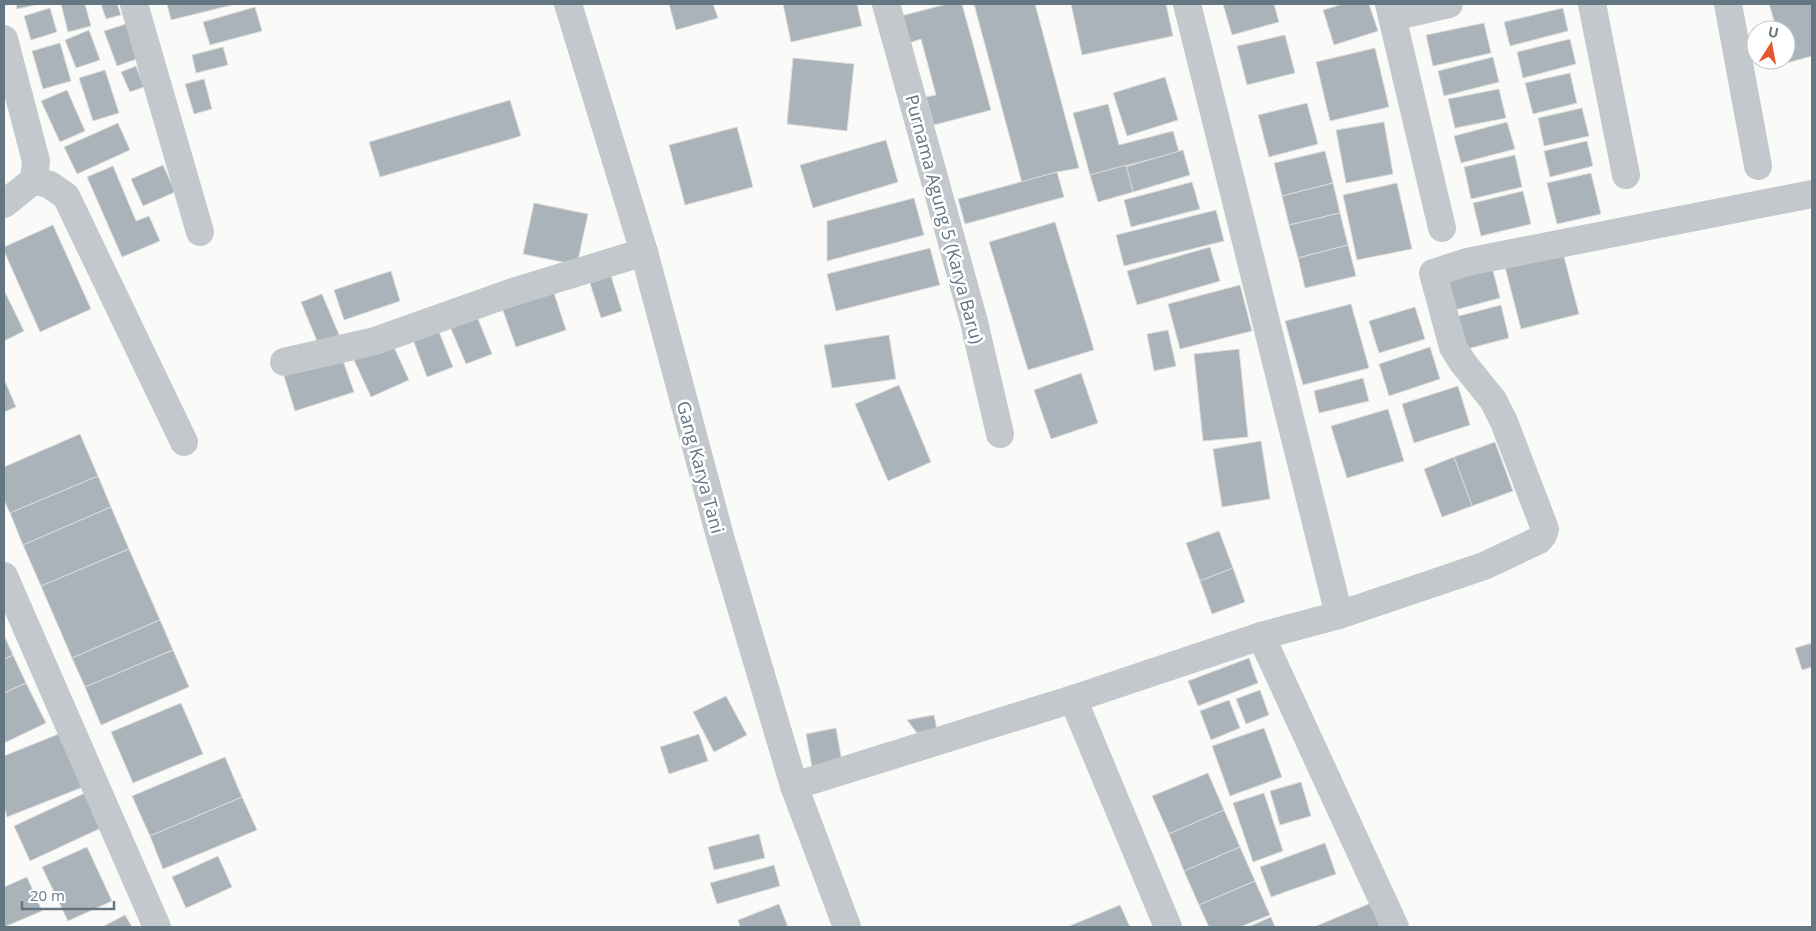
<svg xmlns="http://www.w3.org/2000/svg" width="1816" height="931" font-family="'Open Sans',sans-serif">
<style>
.building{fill:#aab3b9;stroke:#dcdcda}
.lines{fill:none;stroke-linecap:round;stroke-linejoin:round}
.street{stroke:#c3c8cc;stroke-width:28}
.labels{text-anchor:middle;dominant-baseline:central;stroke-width:5;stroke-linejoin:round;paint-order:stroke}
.street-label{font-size:18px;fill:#657683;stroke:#fff}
</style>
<rect width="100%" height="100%" fill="#fafaf8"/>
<g class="building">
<path d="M 16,4 L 35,4 L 35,5 L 17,9 Z"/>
<path d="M 61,4 L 85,4 L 91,26 L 68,32 Z"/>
<path d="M 101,4 L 117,4 L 121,15 L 106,19 Z"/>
<path d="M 167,4 L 236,4 L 171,20 Z"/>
<path d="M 669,4 L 713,4 L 718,18 L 676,30 Z"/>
<path d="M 783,4 L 857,4 L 862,26 L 791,42 Z"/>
<path d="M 947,4 L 962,4 L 991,110 L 934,125 L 926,97 L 936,95 L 921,39 L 909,43 L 901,16 Z"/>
<path d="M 974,4 L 1035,4 L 1079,168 L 1057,172 L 1022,183 Z"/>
<path d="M 1071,4 L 1166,4 L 1173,36 L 1082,55 Z"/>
<path d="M 1223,4 L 1274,4 L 1279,22 L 1232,35 Z"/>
<path d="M 1343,4 L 1369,4 L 1378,31 L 1334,45 L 1323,10 Z"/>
<path d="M 1769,4 L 1812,4 L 1812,56 L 1787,63 L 1786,30 L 1777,30 Z"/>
<path d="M 255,7 L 262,31 L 210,45 L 203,22 Z"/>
<path d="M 50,8 L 57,32 L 31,40 L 24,16 Z"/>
<path d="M 1563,8 L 1568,31 L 1510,46 L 1504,22 Z"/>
<path d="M 129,23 L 142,57 L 117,66 L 104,31 Z"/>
<path d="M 1484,23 L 1491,53 L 1433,66 L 1426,35 Z"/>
<path d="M 89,30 L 100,60 L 76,68 L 65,40 Z"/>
<path d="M 1285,35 L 1295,73 L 1247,85 L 1237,46 Z"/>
<path d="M 1570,39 L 1576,64 L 1523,78 L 1517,52 Z"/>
<path d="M 60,43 L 71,81 L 43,89 L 32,51 Z"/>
<path d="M 223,47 L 228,65 L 196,73 L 192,55 Z"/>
<path d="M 1375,48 L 1389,107 L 1330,121 L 1316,62 Z"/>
<path d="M 1493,57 L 1499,82 L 1444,96 L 1438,71 Z"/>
<path d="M 793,58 L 854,64 L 847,131 L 787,124 Z"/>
<path d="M 136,66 L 144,87 L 130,92 L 121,72 Z"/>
<path d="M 105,70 L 119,113 L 93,121 L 79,78 Z"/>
<path d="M 1570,73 L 1577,103 L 1533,114 L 1525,83 Z"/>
<path d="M 1165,77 L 1178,120 L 1127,136 L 1113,93 Z"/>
<path d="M 204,79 L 212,109 L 194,114 L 185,84 Z"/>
<path d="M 1499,89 L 1506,118 L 1455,128 L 1448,99 Z"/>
<path d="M 67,90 L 85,131 L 60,142 L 41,101 Z"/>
<path d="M 510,100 L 521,136 L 380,177 L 369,142 Z"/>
<path d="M 1307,103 L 1318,144 L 1269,157 L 1258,115 Z"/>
<path d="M 1108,104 L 1119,145 L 1173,131 L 1179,152 L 1090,175 L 1073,113 Z"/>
<path d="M 1582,108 L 1589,136 L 1544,146 L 1538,118 Z"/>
<path d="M 1384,122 L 1393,174 L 1346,183 L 1336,130 Z"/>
<path d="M 1507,122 L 1515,149 L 1461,163 L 1454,136 Z"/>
<path d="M 118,123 L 130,150 L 77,174 L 64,147 Z"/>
<path d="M 737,127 L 753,187 L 685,205 L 669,145 Z"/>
<path d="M 886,140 L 898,182 L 813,208 L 800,165 Z"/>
<path d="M 1587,141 L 1593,166 L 1550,177 L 1544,151 Z"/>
<path d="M 1183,150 L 1190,175 L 1133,192 L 1125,167 Z"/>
<path d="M 1325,151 L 1333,183 L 1282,196 L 1274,163 Z"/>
<path d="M 1515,155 L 1522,187 L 1471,199 L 1464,167 Z"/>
<path d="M 163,165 L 175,192 L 143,206 L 131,179 Z"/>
<path d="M 1126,165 L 1133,192 L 1098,202 L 1090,175 Z"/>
<path d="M 113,166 L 136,221 L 149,216 L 160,241 L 122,257 L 87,177 Z"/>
<path d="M 1057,172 L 1064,197 L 965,224 L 958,199 Z"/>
<path d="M 1591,173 L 1601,214 L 1557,224 L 1547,183 Z"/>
<path d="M 1192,182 L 1200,209 L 1131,227 L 1124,200 Z"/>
<path d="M 1333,183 L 1340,213 L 1289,225 L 1282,196 Z"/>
<path d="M 1397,183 L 1412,249 L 1357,260 L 1343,195 Z"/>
<path d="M 1523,191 L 1531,224 L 1481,236 L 1473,203 Z"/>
<path d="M 914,198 L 924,235 L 827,261 L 827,221 Z"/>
<path d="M 534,203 L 588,214 L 577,265 L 523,254 Z"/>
<path d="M 1216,210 L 1224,241 L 1124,266 L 1116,235 Z"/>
<path d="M 1340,213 L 1348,245 L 1298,258 L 1289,225 Z"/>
<path d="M 1055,222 L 1094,350 L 1028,370 L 989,242 Z"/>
<path d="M 53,225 L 91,309 L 40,332 L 4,251 L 4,247 Z"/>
<path d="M 1348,245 L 1356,276 L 1305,288 L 1298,258 Z"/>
<path d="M 1210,247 L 1220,281 L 1137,305 L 1127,271 Z"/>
<path d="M 930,248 L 940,285 L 836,311 L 827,274 Z"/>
<path d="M 1562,249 L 1579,314 L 1521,329 L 1504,263 Z"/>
<path d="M 1491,263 L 1500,298 L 1451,311 L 1442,275 Z"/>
<path d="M 391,271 L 400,301 L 344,320 L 334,290 Z"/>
<path d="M 611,276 L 622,311 L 601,318 L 590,283 Z"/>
<path d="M 1240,285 L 1252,331 L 1180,349 L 1168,304 Z"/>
<path d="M 4,290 L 24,331 L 4,341 Z"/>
<path d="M 553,290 L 566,330 L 516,347 L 502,308 Z"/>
<path d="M 322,294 L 340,337 L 319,346 L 301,302 Z"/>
<path d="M 1351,304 L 1369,368 L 1303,385 L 1285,321 Z"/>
<path d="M 1501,305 L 1509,338 L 1463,350 L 1455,317 Z"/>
<path d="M 1415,307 L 1425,339 L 1379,353 L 1369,321 Z"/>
<path d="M 476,314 L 492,354 L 466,364 L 449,324 Z"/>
<path d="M 437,327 L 453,367 L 427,377 L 412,337 Z"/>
<path d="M 1168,330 L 1176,366 L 1154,371 L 1147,334 Z"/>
<path d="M 889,335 L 896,379 L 832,388 L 824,345 Z"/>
<path d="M 392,343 L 409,380 L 371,397 L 354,360 Z"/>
<path d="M 1430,347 L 1440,379 L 1389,396 L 1379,364 Z"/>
<path d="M 1239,349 L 1248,437 L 1203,441 L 1194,354 Z"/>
<path d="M 342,358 L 354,392 L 295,411 L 284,376 Z"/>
<path d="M 1081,373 L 1098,423 L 1051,439 L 1034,390 Z"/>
<path d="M 1363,378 L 1369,401 L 1319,413 L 1314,391 Z"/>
<path d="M 4,379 L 16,407 L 4,412 Z"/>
<path d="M 899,385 L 931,462 L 888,481 L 855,404 Z"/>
<path d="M 1458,386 L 1470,425 L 1414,443 L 1402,404 Z"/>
<path d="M 1388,409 L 1404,461 L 1347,478 L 1331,426 Z"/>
<path d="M 80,434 L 98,476 L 10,513 L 4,500 L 4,467 Z"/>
<path d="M 1261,441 L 1270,499 L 1222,507 L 1213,449 Z"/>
<path d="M 1495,442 L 1513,491 L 1472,506 L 1454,457 Z"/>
<path d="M 1454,457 L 1472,506 L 1442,517 L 1424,469 Z"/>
<path d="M 98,476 L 111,507 L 23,545 L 10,513 Z"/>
<path d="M 111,507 L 129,549 L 41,586 L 23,545 Z"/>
<path d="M 1219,531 L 1233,568 L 1200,581 L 1186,543 Z"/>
<path d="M 129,549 L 160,620 L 72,658 L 41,586 Z"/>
<path d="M 1233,568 L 1245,602 L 1212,614 L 1200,581 Z"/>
<path d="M 160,620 L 173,650 L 85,687 L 72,658 Z"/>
<path d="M 4,635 L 13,655 L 4,659 Z"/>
<path d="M 1812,643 L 1812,667 L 1802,670 L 1795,648 Z"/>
<path d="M 173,650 L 189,687 L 101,725 L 85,687 Z"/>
<path d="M 13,655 L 26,683 L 4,693 L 4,659 Z"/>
<path d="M 1249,658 L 1258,683 L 1198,706 L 1188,681 Z"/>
<path d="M 26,683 L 46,723 L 4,743 L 4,693 Z"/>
<path d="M 1260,690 L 1269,715 L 1246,724 L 1236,699 Z"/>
<path d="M 726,696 L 747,735 L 714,752 L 693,712 Z"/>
<path d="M 1229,700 L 1240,728 L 1211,740 L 1200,711 Z"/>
<path d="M 181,703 L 203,754 L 133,783 L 111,732 Z"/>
<path d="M 934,715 L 937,729 L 917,733 L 907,720 Z"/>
<path d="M 836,728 L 842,762 L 812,767 L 806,734 Z"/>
<path d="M 1264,728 L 1282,777 L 1230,796 L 1212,746 Z"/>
<path d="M 61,733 L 83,787 L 7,817 L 4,807 L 4,756 Z"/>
<path d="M 699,734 L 708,761 L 669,774 L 660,747 Z"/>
<path d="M 225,757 L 242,797 L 150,836 L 132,796 Z"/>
<path d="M 1208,773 L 1224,810 L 1169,834 L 1152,796 Z"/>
<path d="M 1301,782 L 1311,816 L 1280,825 L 1270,791 Z"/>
<path d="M 85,793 L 101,828 L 30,861 L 14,826 Z"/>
<path d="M 1264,793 L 1283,851 L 1253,862 L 1233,803 Z"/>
<path d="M 242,797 L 257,830 L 163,869 L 150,836 Z"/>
<path d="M 1224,810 L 1240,847 L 1184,871 L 1169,834 Z"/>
<path d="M 759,834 L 765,858 L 714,870 L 708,847 Z"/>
<path d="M 1325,843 L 1336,874 L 1271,897 L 1260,867 Z"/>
<path d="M 87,847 L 112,901 L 68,921 L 42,867 Z"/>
<path d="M 1240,847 L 1255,881 L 1199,905 L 1184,871 Z"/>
<path d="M 218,856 L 232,887 L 186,908 L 172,877 Z"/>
<path d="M 774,865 L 780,886 L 717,904 L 710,883 Z"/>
<path d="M 27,877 L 42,911 L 4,927 L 4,887 Z"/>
<path d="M 1255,881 L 1270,915 L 1240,927 L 1209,927 L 1199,905 Z"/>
<path d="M 1371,903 L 1382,927 L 1314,927 Z"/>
<path d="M 779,904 L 788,927 L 740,927 L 738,920 Z"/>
<path d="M 1120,905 L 1130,927 L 1067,927 Z"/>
<path d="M 125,915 L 132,927 L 102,927 Z"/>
<path d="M 1271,917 L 1275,927 L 1248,927 Z"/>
</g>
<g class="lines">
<g class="street">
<path d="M 134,4 L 200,232"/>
<path d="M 568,4 L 644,252 L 721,540 L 794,786 L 847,927"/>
<path d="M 886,4 L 974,322 L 1000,434"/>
<path d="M 1187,4 L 1339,615"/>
<path d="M 1389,4 L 1442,228"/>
<path d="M 1592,4 L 1626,175"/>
<path d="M 1728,4 L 1758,166"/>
<path d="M 1392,17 L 1449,4"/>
<path d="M 4,39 L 36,161 L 34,180"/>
<path d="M 34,180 L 50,185 L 66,196 L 184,442"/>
<path d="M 4,204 L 34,180"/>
<path d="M 284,362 L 375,341 L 513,292 L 644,252"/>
<path d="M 4,576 L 157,927"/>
<path d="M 1261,636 L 1395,927"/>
<path d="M 1073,699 L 1168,927"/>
<path d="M 794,786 L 1073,699 L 1261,636 L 1339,615 L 1484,566 L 1539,540 L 1543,535 L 1545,529 L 1504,422 L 1493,400 L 1463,363 L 1453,347 L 1433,273 L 1467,262 L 1812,194"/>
</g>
</g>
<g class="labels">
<g class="street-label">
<text transform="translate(945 219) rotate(75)">Purnama Agung 5 (Karya Baru)</text>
<text transform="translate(701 467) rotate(75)">Gang Karya Tani</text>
</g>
</g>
<rect width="1816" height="931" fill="none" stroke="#657683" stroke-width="10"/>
<g transform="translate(1771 45) rotate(11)"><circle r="24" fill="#ffffff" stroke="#c1c8cd"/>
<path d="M0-4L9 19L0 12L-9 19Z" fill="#e4572e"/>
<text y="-8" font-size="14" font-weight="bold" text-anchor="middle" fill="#657683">U</text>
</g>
<path d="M22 901v8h92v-8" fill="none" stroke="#657683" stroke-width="2.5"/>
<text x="30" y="901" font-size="15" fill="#657683" stroke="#ffffff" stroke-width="4" paint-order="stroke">20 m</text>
</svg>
